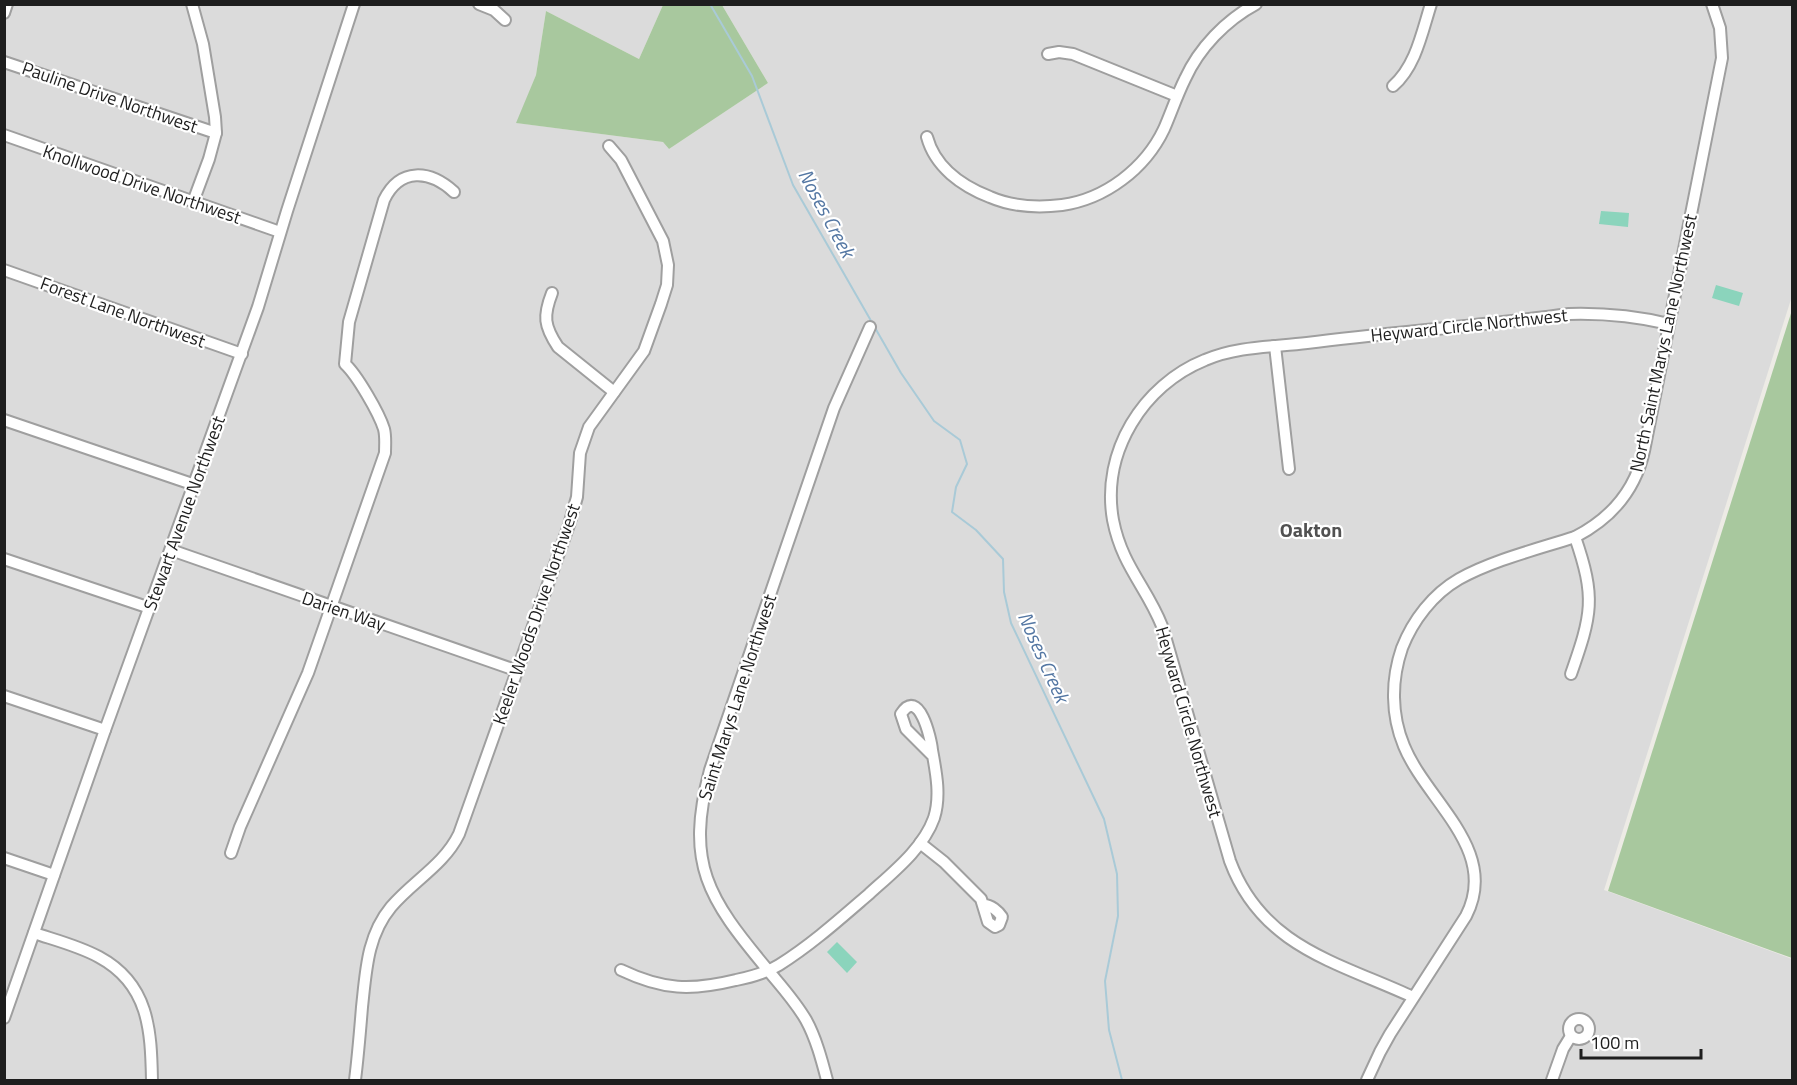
<svg xmlns="http://www.w3.org/2000/svg" width="1797" height="1085" font-family="'Titillium Web',sans-serif">
<style>
.residential{fill:#dbdbdb}
.forest{fill:#a8c89e}
.pitch{fill:#8bd4bc}
.lines{fill:none;stroke-linecap:round;stroke-linejoin:round}
.stream{stroke:#a9cad7;stroke-width:2}
.minor-casing{stroke:#9f9f9f;stroke-width:14}
.minor{stroke:#fff;stroke-width:10}
.labels{text-anchor:middle;dominant-baseline:central;stroke-width:4.5;stroke-linejoin:round;paint-order:stroke}
.street-label{font-size:18px;fill:#1e1e1e;stroke:#fff}
.water-label{font-size:20px;font-style:italic;fill:#5477a3;stroke:#fff}
.neighbourhood-label{font-size:20px;font-weight:bold;fill:#515151;stroke:#fff}
</style>
<rect width="100%" height="100%" fill="#edebe5"/>
<path class="residential" d="M 5,5 L 663,5 L 639,59 L 546,11 L 536,75 L 517,123 L 663,142 L 669,149 L 768,83 L 722,5 L 1792,5 L 1792,296 L 1604,890 L 1792,959 L 1792,1080 L 5,1080 Z"/>
<g class="forest">
<path d="M 663,5 L 722,5 L 768,83 L 669,149 L 663,142 L 516,123 L 536,75 L 546,11 L 639,59 Z"/>
<path d="M 1792,310 L 1792,958 L 1608,891 Z"/>
</g>
<g class="pitch">
<path d="M 1601,211 L 1629,213 L 1628,227 L 1599,224 Z"/>
<path d="M 1716,285 L 1743,293 L 1739,306 L 1712,298 Z"/>
<path d="M 837,942 L 857,962 L 847,973 L 827,952 Z"/>
</g>
<g class="lines">
<path class="stream" d="M 710,4 L 752,76 L 793,185 L 901,373 L 934,421 L 960,440 L 967,464 L 956,487 L 952,512 L 976,530 L 1003,559 L 1004,592 L 1011,623 L 1104,819 L 1117,874 L 1118,916 L 1105,981 L 1109,1030 L 1122,1080"/>
<defs>
<g id="minor">
<path d="M 192,4 L 203,44 L 215,117 L 216,133 L 209,159 L 193,202"/>
<path d="M 479,4 L 494,10 L 505,20"/>
<path d="M 4,13 L 7,4"/>
<path d="M 1048,54 L 1059,52 L 1073,54 L 1177,96"/>
<path d="M 4,62 L 216,133"/>
<path d="M 1393,86 C 1416,66 1422,32 1431,4"/>
<path d="M 4,135 L 280,232"/>
<path d="M 927,137 C 935,167 962,186 990,197 C 1013,207 1037,208 1062,205 C 1105,199 1145,169 1164,129 C 1171,113 1177,95 1185,79 C 1199,48 1226,20 1256,4"/>
<path d="M 4,270 L 242,354"/>
<path d="M 552,293 C 543,316 544,326 558,347 L 614,392"/>
<path d="M 1275,346 L 1289,469"/>
<path d="M 4,420 L 195,485"/>
<path d="M 171,550 L 518,671"/>
<path d="M 4,559 L 150,608"/>
<path d="M 1571,674 C 1592,614 1596,598 1575,537"/>
<path d="M 4,696 L 105,730"/>
<path d="M 920,843 L 944,862 L 981,899 L 988,922 L 995,927 L 999,925 L 1002,917 C 998,911 991,905 984,905"/>
<path d="M 231,853 L 240,827 L 308,673 L 385,453 C 385,445 386,437 384,429 C 379,413 357,375 345,364 L 349,322 L 384,200 C 400,167 430,170 454,192"/>
<path d="M 4,858 L 54,875"/>
<path d="M 34,933 C 55,940 79,946 99,957 C 149,984 151,1030 152,1080"/>
<path d="M 621,970 C 663,990 691,991 736,980 C 751,977 766,973 779,965 C 811,945 840,919 869,894 C 892,873 923,849 934,818 C 941,796 936,772 932,750 C 931,739 919,686 901,714 L 906,729 L 933,756"/>
<path d="M 1413,997 C 1337,962 1262,947 1230,861 L 1162,626 C 1146,586 1122,566 1113,520 C 1101,452 1143,385 1205,360 C 1237,346 1274,347 1307,343 C 1394,332 1482,326 1569,314 C 1603,313 1635,316 1669,324"/>
<path d="M 4,1018 L 105,730 L 258,307 L 287,211 L 354,4"/>
<circle cx="1579" cy="1029" r="10"/>
<path d="M 355,1080 C 358,1056 360,1032 362,1007 C 366,971 367,936 391,907 C 413,881 444,865 459,834 L 569,525 L 577,497 L 580,453 L 589,427 L 644,351 L 661,304 L 667,285 L 668,265 L 663,241 L 621,160 L 609,146"/>
<path d="M 827,1080 C 822,1061 816,1038 806,1020 C 795,1001 781,986 767,969 C 708,898 685,864 710,770 L 834,408 L 870,327"/>
<path d="M 1367,1080 L 1380,1052 L 1390,1034 L 1466,916 C 1500,850 1427,802 1404,746 C 1391,715 1391,680 1402,648 C 1413,620 1433,594 1459,579 C 1493,560 1538,549 1575,537 C 1610,519 1635,491 1644,451 L 1722,58 L 1720,28 L 1712,4"/>
<path d="M 1552,1080 L 1563,1049 L 1571,1036"/>
</g>
</defs>
<use href="#minor" class="minor-casing"/>
<use href="#minor" class="minor"/>
</g>
<g class="labels">
<g class="street-label">
<text transform="translate(110 97) rotate(19)">Pauline Drive Northwest</text>
<text transform="translate(142 184) rotate(19)">Knollwood Drive Northwest</text>
<text transform="translate(123 312) rotate(20)">Forest Lane Northwest</text>
<text transform="translate(1469 325) rotate(-6)">Heyward Circle Northwest</text>
<text transform="translate(1663 343) rotate(-78)">North Saint Marys Lane Northwest</text>
<text transform="translate(184 513) rotate(-70)">Stewart Avenue Northwest</text>
<text transform="translate(344 611) rotate(19)">Darien Way</text>
<text transform="translate(536 614) rotate(-71)">Keeler Woods Drive Northwest</text>
<text transform="translate(737 697) rotate(-72)">Saint Marys Lane Northwest</text>
<text transform="translate(1189 722) rotate(74)">Heyward Circle Northwest</text>
</g>
<g class="water-label">
<text transform="translate(827 213) rotate(62)">Noses Creek</text>
<text transform="translate(1044 657) rotate(66)">Noses Creek</text>
</g>
<g class="neighbourhood-label">
<text x="1311" y="529">Oakton</text>
</g>
</g>
<rect width="1797" height="1085" fill="none" stroke="#1e1e1e" stroke-width="12"/>
<path d="M1581 1049v9h120v-9" fill="none" stroke="#1e1e1e" stroke-width="3"/>
<text x="1590" y="1049" font-size="18" fill="#1e1e1e" stroke="#ffffff" stroke-width="4.5" paint-order="stroke">100 m</text>
</svg>
